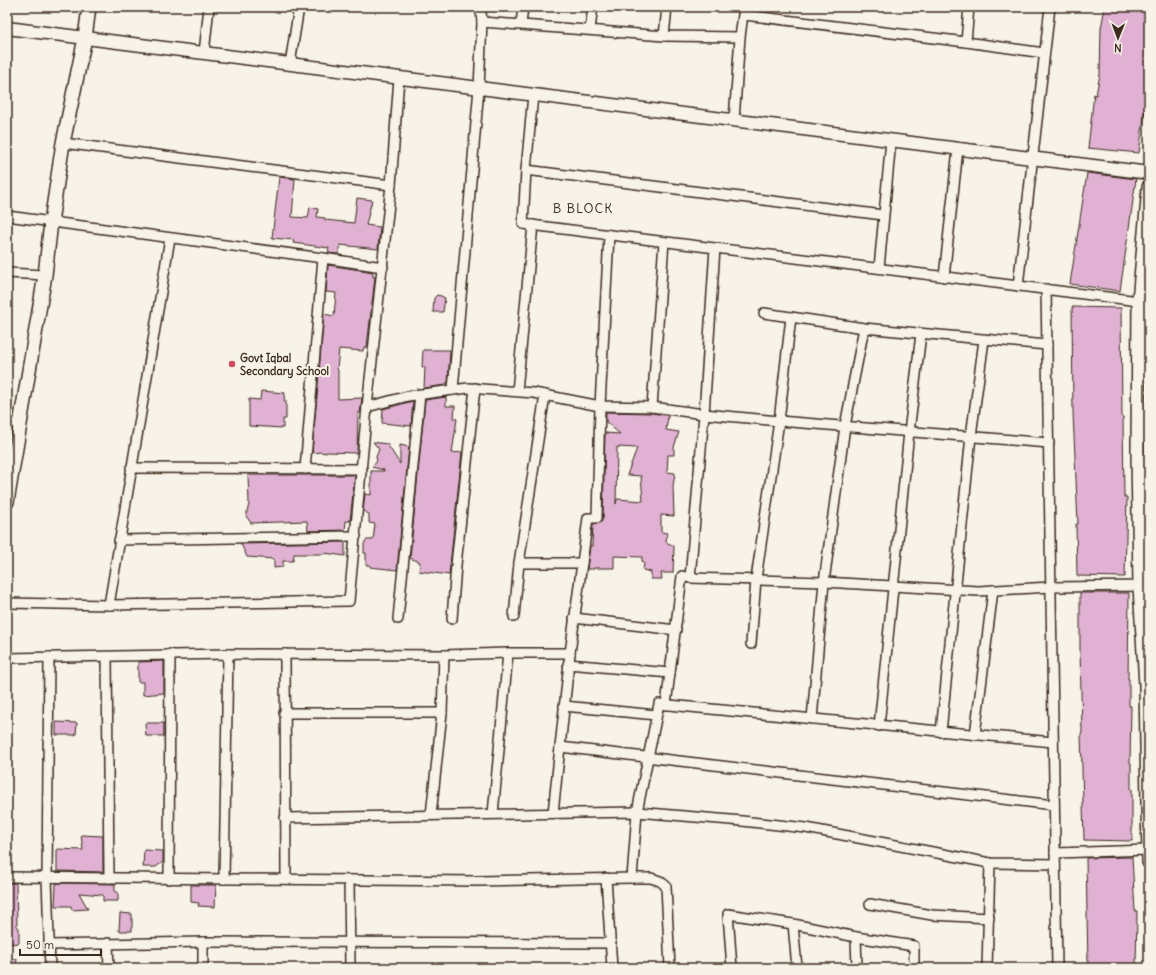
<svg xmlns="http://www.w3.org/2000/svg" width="1156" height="975" font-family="Delius,sans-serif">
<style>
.building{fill:#e0b1d3;stroke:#3b2a1e;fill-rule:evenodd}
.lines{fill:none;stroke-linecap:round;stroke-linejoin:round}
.minor-casing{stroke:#3b2a1e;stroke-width:12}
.tertiary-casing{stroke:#3b2a1e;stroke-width:15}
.secondary-casing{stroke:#3b2a1e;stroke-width:16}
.minor{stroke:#f7f3e8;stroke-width:9}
.tertiary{stroke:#f7f3e8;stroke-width:12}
.secondary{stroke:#f7f3e8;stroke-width:13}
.poi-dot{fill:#d1495b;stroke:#f7f3e8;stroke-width:1.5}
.labels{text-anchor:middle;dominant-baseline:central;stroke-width:4;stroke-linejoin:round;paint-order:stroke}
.poi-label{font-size:11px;font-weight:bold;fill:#3b2a1e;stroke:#f7f3e8;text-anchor:start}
.quarter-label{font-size:13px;letter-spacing:1px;fill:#3b2a1e;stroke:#f7f3e8}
</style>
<rect width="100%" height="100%" fill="#f7f3e8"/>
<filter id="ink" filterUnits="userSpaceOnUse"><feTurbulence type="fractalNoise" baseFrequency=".025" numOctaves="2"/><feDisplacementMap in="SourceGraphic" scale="8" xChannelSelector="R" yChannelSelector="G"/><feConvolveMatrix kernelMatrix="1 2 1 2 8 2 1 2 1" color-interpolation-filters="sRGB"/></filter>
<g filter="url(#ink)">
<g class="building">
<path d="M 1105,7 L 1149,7 L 1149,81 L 1139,153 L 1088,148 L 1094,94 L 1096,95 L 1100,74 L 1101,28 Z"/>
<path d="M 1087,173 L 1136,179 L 1120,291 L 1070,284 Z"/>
<path d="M 279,177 L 295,179 L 292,217 L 308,218 L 310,207 L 318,209 L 317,217 L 325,218 L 325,220 L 354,223 L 357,198 L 372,200 L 366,225 L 380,227 L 378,249 L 340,245 L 338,254 L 328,253 L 329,248 L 293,243 L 294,240 L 272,238 Z"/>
<path d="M 328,265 L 373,272 L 373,277 L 375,277 L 367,347 L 364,347 L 363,351 L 339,349 L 337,369 L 338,370 L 338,399 L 362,398 L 360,413 L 358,413 L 357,453 L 326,452 L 326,453 L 321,452 L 312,453 L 324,314 L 334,316 L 336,293 L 326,292 Z"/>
<path d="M 437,295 L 441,296 L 445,298 L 443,312 L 433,312 L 434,298 Z"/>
<path d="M 1072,307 L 1121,308 L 1122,417 L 1123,417 L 1124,497 L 1127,497 L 1125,577 L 1077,576 L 1076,524 L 1078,524 L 1073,413 Z"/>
<path d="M 423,350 L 450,350 L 448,383 L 446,383 L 446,385 L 424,388 L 425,367 L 422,367 Z"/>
<path d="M 261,391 L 285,393 L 284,401 L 286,401 L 286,419 L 283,419 L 283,428 L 249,426 L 249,399 L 260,400 Z"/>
<path d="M 446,397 L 446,406 L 455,406 L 454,418 L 457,419 L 452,453 L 462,452 L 449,575 L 419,571 L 420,562 L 410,558 L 425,400 Z"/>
<path d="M 413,401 L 411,426 L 382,423 L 383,409 Z"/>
<path d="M 606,412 L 652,413 L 665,415 L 668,416 L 666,430 L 679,432 L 674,447 L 674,455 L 668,455 L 667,472 L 675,473 L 673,486 L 674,516 L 661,515 L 661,532 L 667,533 L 666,542 L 674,546 L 673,573 L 661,573 L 662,579 L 651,579 L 651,572 L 643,570 L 644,563 L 642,561 L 642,557 L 614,556 L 614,568 L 594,568 L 594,569 L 587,569 L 590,546 L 592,546 L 593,524 L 600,523 L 603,518 L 605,433 L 620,434 L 606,422 ZM 617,447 L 637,448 L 627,475 L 641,476 L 643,501 L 617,499 L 616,504 Z"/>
<path d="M 373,442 L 387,444 L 400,464 L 400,445 L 409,447 L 397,570 L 370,567 L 370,565 L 366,565 L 366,553 L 364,553 L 364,544 L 366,540 L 373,540 L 375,524 L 369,523 L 369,514 L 363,511 L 365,494 L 371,495 L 371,471 L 384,471 L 384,470 L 372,467 L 377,461 L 376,457 L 379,449 Z"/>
<path d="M 248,475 L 355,475 L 350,521 L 346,521 L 345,530 L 308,531 L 307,521 L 251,523 L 246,516 L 249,504 Z"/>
<path d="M 345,542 L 345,556 L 324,553 L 324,554 L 294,554 L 293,561 L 283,561 L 283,567 L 274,568 L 274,559 L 247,557 L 241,544 Z"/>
<path d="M 1080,593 L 1129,593 L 1128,679 L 1129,679 L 1129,706 L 1131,706 L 1130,763 L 1131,763 L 1131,789 L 1132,789 L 1132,841 L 1084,840 L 1081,733 L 1082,733 L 1080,651 Z"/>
<path d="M 164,661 L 164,693 L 143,695 L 143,682 L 138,682 L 138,662 Z"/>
<path d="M 56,722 L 77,723 L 76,735 L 56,735 Z"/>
<path d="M 145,723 L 164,723 L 164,736 L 146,736 Z"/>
<path d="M 81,835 L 103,836 L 103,872 L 57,871 L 57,849 L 83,850 Z"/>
<path d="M 144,850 L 163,851 L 163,862 L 156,867 L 143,867 Z"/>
<path d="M 1132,857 L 1135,911 L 1137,911 L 1136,968 L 1088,968 L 1086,858 Z"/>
<path d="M 7,883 L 16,883 L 17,926 L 19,928 L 19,943 L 7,944 Z"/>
<path d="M 58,883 L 115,884 L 115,892 L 118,892 L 118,901 L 103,901 L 103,895 L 79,893 L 88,909 L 72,910 L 71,906 L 55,906 L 56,884 Z"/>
<path d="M 191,885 L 216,885 L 215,907 L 198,906 L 199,903 L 191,902 Z"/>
<path d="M 120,913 L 132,914 L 132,931 L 119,931 Z"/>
<path d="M 7,959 L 17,959 L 16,968 L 7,968 Z"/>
</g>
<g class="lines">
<defs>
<g id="minor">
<path d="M 744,15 L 966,42 L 1044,53"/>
<path d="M 482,22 L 664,36 L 740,37"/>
<path d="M 521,24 L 523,7"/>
<path d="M 590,29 L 593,7"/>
<path d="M 664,36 L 667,7"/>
<path d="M 966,42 L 969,7"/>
<path d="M 204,53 L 209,7"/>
<path d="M 290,64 L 299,7"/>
<path d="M 533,95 L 526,170 L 523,224 L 1139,301"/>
<path d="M 734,120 L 740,37 L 744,7"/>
<path d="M 63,143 L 391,185"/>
<path d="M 526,170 L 883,215"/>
<path d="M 7,216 L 323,258 L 383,267"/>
<path d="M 879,268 L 891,140"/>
<path d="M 7,273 L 45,275"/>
<path d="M 944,277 L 958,149"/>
<path d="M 1018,286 L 1050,7"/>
<path d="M 1046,289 L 1057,968"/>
<path d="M 764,313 L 864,328 L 1047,345"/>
<path d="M 453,390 L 479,88 L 482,22 L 481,12 L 479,7"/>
<path d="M 517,391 L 533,225"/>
<path d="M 545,395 L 519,563 L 582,563"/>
<path d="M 367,407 L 408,396 L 468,388 L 534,393 L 600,406 L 652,407 L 704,414 L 779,421 L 1049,443"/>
<path d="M 652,407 L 664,242"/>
<path d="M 7,423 L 21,423"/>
<path d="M 131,468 L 362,469"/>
<path d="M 305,469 L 323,258"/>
<path d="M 119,540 L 356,536"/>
<path d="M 690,578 L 824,582 L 978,591 L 1051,587 L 1149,586"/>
<path d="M 7,603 L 109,605 L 349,601 L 367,407 L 391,185 L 399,78"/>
<path d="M 109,605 L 170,238"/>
<path d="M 514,617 L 519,563"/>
<path d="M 574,618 L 676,630"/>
<path d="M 398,619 L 420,394"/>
<path d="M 452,619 L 456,565 L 475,388"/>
<path d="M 751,644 L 756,579 L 779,421 L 791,317"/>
<path d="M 285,654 L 286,879"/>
<path d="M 49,657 L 47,878 L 50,968"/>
<path d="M 107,657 L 109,878"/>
<path d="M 7,658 L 228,654 L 444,655 L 508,653 L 570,653"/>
<path d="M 568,664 L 670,673"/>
<path d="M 666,705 L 682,576 L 690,578 L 704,414 L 715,248"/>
<path d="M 564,706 L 656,715"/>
<path d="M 284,713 L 442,713"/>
<path d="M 812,719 L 824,582 L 845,426 L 864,328"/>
<path d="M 879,726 L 909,432 L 921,334"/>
<path d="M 941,732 L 971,436 L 984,340"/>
<path d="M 975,735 L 993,590"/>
<path d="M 560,747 L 1054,805"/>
<path d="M 553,813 L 570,653 L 588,518 L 597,518 L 600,406 L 609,235"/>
<path d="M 493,814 L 508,653"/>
<path d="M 431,815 L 442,713 L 444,655"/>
<path d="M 285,818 L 637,812 L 742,821 L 806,828 L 990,863 L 1055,864"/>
<path d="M 1055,853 L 1149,850"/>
<path d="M 7,877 L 478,881 L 632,878 L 651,878 L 660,881 L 666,886 L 670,968"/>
<path d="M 606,878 L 612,968"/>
<path d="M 632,878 L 637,812 L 659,704 L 1053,742"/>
<path d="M 169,879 L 170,654"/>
<path d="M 224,879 L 228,654"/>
<path d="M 349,880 L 350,968"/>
<path d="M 870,904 L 932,915 L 989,918"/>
<path d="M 793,924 L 797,968"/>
<path d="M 856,937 L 857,968"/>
<path d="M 203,942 L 203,968"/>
<path d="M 108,943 L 109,968"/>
<path d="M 50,945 L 203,942 L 611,943"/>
<path d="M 732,968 L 728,914 L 793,924 L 856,937 L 914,946 L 914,968"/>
<path d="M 987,968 L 990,863"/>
</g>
<path id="tertiary" d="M 7,28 L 1149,173"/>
<g id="secondary">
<path d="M 1149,187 L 1139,301 L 1138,454 L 1140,587 L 1146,685 L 1149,862"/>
<path d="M 7,502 L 45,275 L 51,222 L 63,143 L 85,38 L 89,7"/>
</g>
</defs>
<use href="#minor" class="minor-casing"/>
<use href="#tertiary" class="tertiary-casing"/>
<use href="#secondary" class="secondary-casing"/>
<use href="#minor" class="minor"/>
<use href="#tertiary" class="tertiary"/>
<use href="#secondary" class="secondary"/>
</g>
</g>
<circle class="poi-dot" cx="232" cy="364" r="4"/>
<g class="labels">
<g class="poi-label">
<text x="240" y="358">Govt Iqbal<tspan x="240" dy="13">Secondary School</tspan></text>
</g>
<g class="quarter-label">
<text x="583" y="208">B BLOCK</text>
</g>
</g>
<rect width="1156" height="975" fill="none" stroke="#f7f3e8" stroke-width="24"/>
<rect x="12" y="12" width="1132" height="951" fill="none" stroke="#3b2a1e" stroke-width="1.5" filter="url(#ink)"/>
<g transform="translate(1118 38) rotate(181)" stroke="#f7f3e8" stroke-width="3" paint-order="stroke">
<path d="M0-3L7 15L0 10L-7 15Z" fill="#3b2a1e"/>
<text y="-6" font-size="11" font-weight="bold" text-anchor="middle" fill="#3b2a1e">N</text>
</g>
<path d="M20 949v6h81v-6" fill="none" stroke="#3b2a1e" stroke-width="2"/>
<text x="26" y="949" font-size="12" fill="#3b2a1e" stroke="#f7f3e8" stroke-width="3" paint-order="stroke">50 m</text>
</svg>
